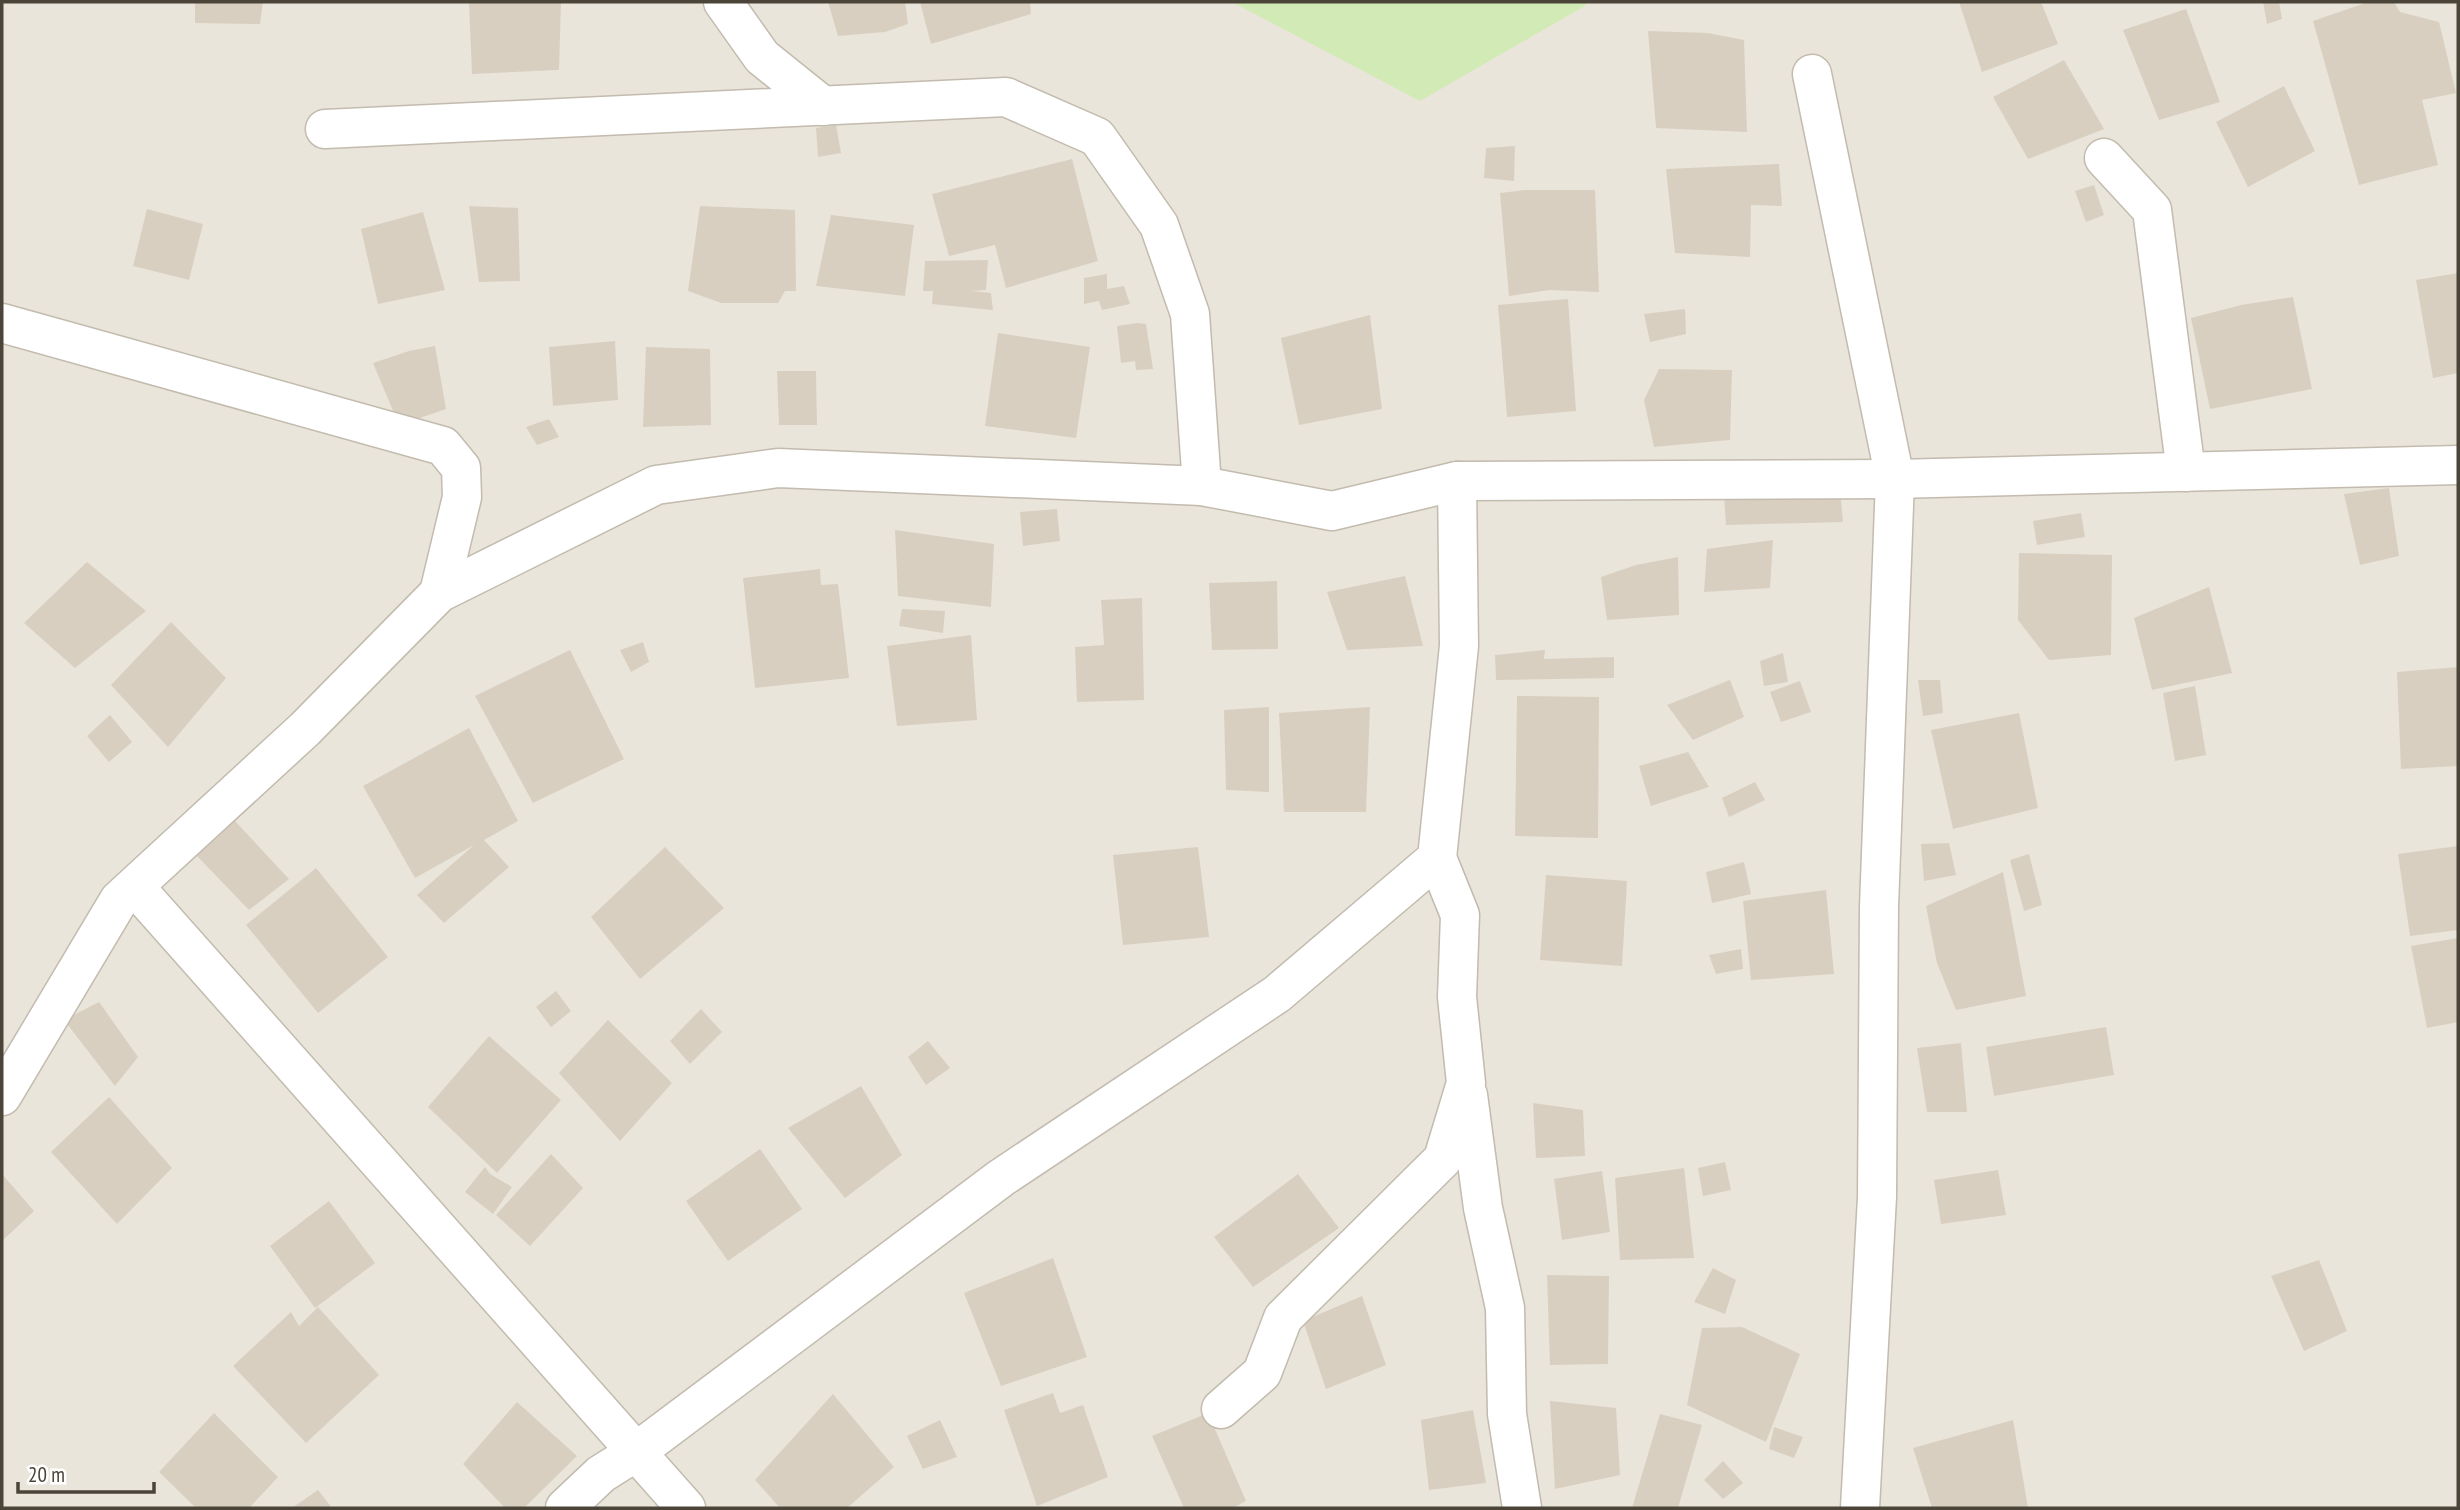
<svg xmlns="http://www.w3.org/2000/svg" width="2460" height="1510" font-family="'PT Sans Narrow',sans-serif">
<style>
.residential{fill:#eae5da}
.green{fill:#d2eab5}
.building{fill:#d8cfc1}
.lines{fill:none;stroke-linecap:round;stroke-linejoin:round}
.street-casing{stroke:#c2bbae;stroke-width:41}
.street{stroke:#fff;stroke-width:38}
</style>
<rect width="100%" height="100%" fill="#f6f3ec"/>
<rect class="residential" x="2" y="2" width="2456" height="1506"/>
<path class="green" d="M 1232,2 L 1589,2 L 1583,7 L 1420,101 Z"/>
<g class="building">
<path d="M 195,2 L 263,2 L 260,24 L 195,23 Z"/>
<path d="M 469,2 L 561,2 L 559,70 L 472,74 Z"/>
<path d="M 828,2 L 905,2 L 908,24 L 885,32 L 838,36 Z"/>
<path d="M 920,2 L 1030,2 L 1031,14 L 931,44 Z"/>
<path d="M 1959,2 L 2041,2 L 2058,44 L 1982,72 Z"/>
<path d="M 2263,2 L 2279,2 L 2282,19 L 2267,24 Z"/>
<path d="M 2368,2 L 2394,2 L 2400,12 L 2439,22 L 2456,93 L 2422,100 L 2438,165 L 2359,185 L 2313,21 Z"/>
<path d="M 2186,9 L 2220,102 L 2159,120 L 2123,30 Z"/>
<path d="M 1648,31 L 1708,33 L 1744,40 L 1747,132 L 1656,128 Z"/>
<path d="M 2064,60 L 2104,129 L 2028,159 L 1993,97 Z"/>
<path d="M 2284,86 L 2315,151 L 2248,187 L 2216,122 Z"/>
<path d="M 836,125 L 841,153 L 818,157 L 816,128 Z"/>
<path d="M 1515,146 L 1514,181 L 1484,178 L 1486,148 Z"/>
<path d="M 1072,159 L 1098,261 L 1006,288 L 995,245 L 949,256 L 932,194 Z"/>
<path d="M 1779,164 L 1782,206 L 1751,205 L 1750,257 L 1675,253 L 1666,169 Z"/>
<path d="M 2094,185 L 2104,215 L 2086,222 L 2075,191 Z"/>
<path d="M 1525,190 L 1595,190 L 1599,292 L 1550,290 L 1509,296 L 1500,193 Z"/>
<path d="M 469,206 L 518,208 L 520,281 L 479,282 Z"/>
<path d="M 700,206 L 795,210 L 796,291 L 785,291 L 778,303 L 721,303 L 688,291 Z"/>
<path d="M 147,209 L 203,224 L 189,280 L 133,266 Z"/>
<path d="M 423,212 L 445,290 L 378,304 L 361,229 Z"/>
<path d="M 831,215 L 914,225 L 905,296 L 816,286 Z"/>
<path d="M 988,260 L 986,290 L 971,291 L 991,293 L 993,310 L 932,304 L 933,291 L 923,291 L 925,261 Z"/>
<path d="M 2458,273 L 2458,373 L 2433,378 L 2416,280 Z"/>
<path d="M 1107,274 L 1107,289 L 1124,286 L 1130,304 L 1102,310 L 1099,301 L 1084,304 L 1084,278 Z"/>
<path d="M 2293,297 L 2312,389 L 2210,409 L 2191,318 L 2241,305 Z"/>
<path d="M 1568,299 L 1576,411 L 1507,417 L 1498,305 Z"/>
<path d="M 1685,309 L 1686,334 L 1650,342 L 1644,314 Z"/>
<path d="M 1370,315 L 1382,409 L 1299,425 L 1281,338 Z"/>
<path d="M 1137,323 L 1146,324 L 1153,369 L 1136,370 L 1135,361 L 1121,363 L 1117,326 Z"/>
<path d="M 998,333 L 1090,347 L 1076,438 L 985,426 Z"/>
<path d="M 615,341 L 618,400 L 553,406 L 549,347 Z"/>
<path d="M 435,346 L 446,409 L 399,425 L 373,363 L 409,351 Z"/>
<path d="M 646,347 L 710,349 L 711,425 L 643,427 Z"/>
<path d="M 1659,369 L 1732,370 L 1730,440 L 1654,447 L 1644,400 Z"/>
<path d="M 777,371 L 816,371 L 817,425 L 779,425 Z"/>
<path d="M 549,419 L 559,437 L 537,445 L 526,427 Z"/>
<path d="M 2389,488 L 2399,556 L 2360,565 L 2344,494 Z"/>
<path d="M 1840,489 L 1843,522 L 1726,525 L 1724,495 Z"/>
<path d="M 1057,509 L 1060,541 L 1023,546 L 1020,512 Z"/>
<path d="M 2081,513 L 2085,537 L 2037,545 L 2033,521 Z"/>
<path d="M 895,530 L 994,544 L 991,607 L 898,596 Z"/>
<path d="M 1773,540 L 1770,588 L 1704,592 L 1707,549 Z"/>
<path d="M 2019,553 L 2112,555 L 2111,655 L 2049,660 L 2018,620 Z"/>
<path d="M 1678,557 L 1679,615 L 1607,620 L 1601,577 L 1636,565 Z"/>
<path d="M 87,562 L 146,611 L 75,668 L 24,623 Z"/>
<path d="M 820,569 L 821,585 L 838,584 L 849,678 L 755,688 L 743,578 Z"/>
<path d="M 1405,576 L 1423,646 L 1347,650 L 1327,592 Z"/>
<path d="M 1277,581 L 1278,649 L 1212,650 L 1209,583 Z"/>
<path d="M 2209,587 L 2232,673 L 2152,690 L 2134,618 Z"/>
<path d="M 1142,598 L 1144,700 L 1077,702 L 1075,647 L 1104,645 L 1101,600 Z"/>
<path d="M 902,609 L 945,611 L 943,633 L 899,626 Z"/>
<path d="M 171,622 L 226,678 L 168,747 L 111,685 Z"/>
<path d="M 971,635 L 977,720 L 897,726 L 887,646 Z"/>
<path d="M 643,642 L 649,662 L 631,672 L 620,650 Z"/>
<path d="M 570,650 L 624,759 L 533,803 L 475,696 Z"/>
<path d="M 1545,650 L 1544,659 L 1614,657 L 1614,678 L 1496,680 L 1495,655 Z"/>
<path d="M 1783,653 L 1788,682 L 1764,686 L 1760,661 Z"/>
<path d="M 2458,667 L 2458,766 L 2401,769 L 2397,672 Z"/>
<path d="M 1730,680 L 1744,717 L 1693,740 L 1667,705 Z"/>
<path d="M 1918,680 L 1940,680 L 1943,713 L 1923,716 Z"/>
<path d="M 1800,681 L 1811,712 L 1781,722 L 1770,692 Z"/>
<path d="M 2195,686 L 2206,755 L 2175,761 L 2163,693 Z"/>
<path d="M 1517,696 L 1599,697 L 1598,838 L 1515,836 Z"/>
<path d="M 1269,707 L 1269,792 L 1226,790 L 1224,710 Z"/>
<path d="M 1370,707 L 1366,812 L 1284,812 L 1279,713 Z"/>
<path d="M 2019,713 L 2038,808 L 1953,829 L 1931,730 Z"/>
<path d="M 110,715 L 132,742 L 109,762 L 87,736 Z"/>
<path d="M 469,728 L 518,821 L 484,840 L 509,867 L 444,923 L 417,895 L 474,845 L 415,878 L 363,786 Z"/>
<path d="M 1688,752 L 1709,787 L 1651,806 L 1639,766 Z"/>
<path d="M 1755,782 L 1765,800 L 1729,817 L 1722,798 Z"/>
<path d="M 235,821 L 289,879 L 249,910 L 197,856 Z"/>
<path d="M 1949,843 L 1956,875 L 1924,881 L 1921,844 Z"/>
<path d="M 2458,846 L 2458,930 L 2410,936 L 2398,854 Z"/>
<path d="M 665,847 L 724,908 L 640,979 L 591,917 Z"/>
<path d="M 1198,847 L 1209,937 L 1123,945 L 1113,855 Z"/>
<path d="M 2029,854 L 2042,905 L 2024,911 L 2010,860 Z"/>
<path d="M 1744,862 L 1751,894 L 1712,903 L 1706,872 Z"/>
<path d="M 316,868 L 388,957 L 318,1013 L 246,925 Z"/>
<path d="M 2003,872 L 2026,996 L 1956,1010 L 1937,963 L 1926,906 Z"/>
<path d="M 1546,875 L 1627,881 L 1622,966 L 1540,960 Z"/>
<path d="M 1826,890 L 1834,974 L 1751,980 L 1743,901 Z"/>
<path d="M 2458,938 L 2458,1022 L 2427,1028 L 2411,946 Z"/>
<path d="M 1741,949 L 1743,969 L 1716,974 L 1709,955 Z"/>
<path d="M 556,991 L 571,1011 L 551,1027 L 536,1007 Z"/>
<path d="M 99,1002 L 138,1057 L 115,1086 L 64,1020 Z"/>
<path d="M 701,1009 L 722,1032 L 690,1064 L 670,1041 Z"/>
<path d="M 608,1020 L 672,1083 L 620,1141 L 559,1073 Z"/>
<path d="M 2106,1027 L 2114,1075 L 1994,1096 L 1986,1047 Z"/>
<path d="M 489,1036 L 561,1100 L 497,1173 L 428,1107 Z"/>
<path d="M 928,1041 L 950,1068 L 926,1085 L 908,1057 Z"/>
<path d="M 1961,1043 L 1967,1112 L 1927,1112 L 1917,1048 Z"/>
<path d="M 861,1086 L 902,1155 L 845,1198 L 788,1128 Z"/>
<path d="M 109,1097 L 172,1168 L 117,1224 L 51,1152 Z"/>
<path d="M 1533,1103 L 1583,1110 L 1585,1156 L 1536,1158 Z"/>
<path d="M 760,1149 L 802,1209 L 728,1261 L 686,1201 Z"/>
<path d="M 551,1154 L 583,1188 L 530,1246 L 496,1215 Z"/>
<path d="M 1725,1162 L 1731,1190 L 1703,1196 L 1698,1168 Z"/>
<path d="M 485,1167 L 490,1174 L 512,1187 L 493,1214 L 465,1192 Z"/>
<path d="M 1684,1168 L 1694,1258 L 1620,1260 L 1615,1178 Z"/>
<path d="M 1998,1170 L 2006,1215 L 1941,1224 L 1934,1180 Z"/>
<path d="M 1602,1171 L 1610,1232 L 1562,1240 L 1554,1179 Z"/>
<path d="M 2,1174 L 34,1211 L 2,1241 Z"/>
<path d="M 1298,1174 L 1339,1228 L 1253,1287 L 1214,1237 Z"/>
<path d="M 329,1201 L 375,1263 L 315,1308 L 270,1246 Z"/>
<path d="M 1053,1258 L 1087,1357 L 1001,1386 L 964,1293 Z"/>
<path d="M 2319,1260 L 2347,1331 L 2304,1351 L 2271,1276 Z"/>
<path d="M 1713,1268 L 1736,1280 L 1725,1314 L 1694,1302 Z"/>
<path d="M 1547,1275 L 1609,1276 L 1608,1364 L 1550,1365 Z"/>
<path d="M 1362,1296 L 1386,1365 L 1326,1389 L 1303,1321 Z"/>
<path d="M 318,1307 L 379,1375 L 306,1443 L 233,1366 L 291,1312 L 299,1326 Z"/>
<path d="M 1742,1327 L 1800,1354 L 1766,1442 L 1687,1405 L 1702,1328 Z"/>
<path d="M 1053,1393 L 1060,1413 L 1083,1405 L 1108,1477 L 1037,1506 L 1004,1410 Z"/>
<path d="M 833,1394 L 894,1467 L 847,1508 L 780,1508 L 755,1480 Z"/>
<path d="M 1550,1401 L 1616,1408 L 1620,1475 L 1555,1489 Z"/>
<path d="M 517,1402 L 577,1456 L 524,1508 L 505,1508 L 463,1464 Z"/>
<path d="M 1473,1410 L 1486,1483 L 1429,1490 L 1421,1420 Z"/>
<path d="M 214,1413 L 278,1477 L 249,1508 L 196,1508 L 159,1472 Z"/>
<path d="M 1208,1413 L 1246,1501 L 1233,1508 L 1184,1508 L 1152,1436 Z"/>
<path d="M 1660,1414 L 1702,1425 L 1678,1508 L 1632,1508 Z"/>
<path d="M 940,1420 L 957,1457 L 923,1469 L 907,1436 Z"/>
<path d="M 2013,1420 L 2028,1508 L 1932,1508 L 1913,1448 Z"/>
<path d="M 1774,1427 L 1803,1437 L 1794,1458 L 1769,1449 Z"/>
<path d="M 1723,1461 L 1743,1483 L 1723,1499 L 1704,1480 Z"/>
<path d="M 318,1490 L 332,1508 L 292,1508 Z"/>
</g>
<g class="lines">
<defs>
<g id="street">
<path d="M 723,2 L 762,57 L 823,106"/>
<path d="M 1812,74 L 1895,479 L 1879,907 L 1877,1197 L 1860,1508"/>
<path d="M 325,129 L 1006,97 L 1097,137 L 1159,225 L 1190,314 L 1202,486"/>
<path d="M 2104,158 L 2152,210 L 2186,472"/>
<path d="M 2,323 L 443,446 L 461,468 L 462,497 L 439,593"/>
<path d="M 135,887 L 686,1508"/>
<path d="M 1468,1095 L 1483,1208 L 1505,1308 L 1507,1414 L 1522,1508"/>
<path d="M 2,1096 L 119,900 L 305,729 L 439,593 L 656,485 L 778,468 L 1202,486 L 1332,511 L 1457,481 L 1895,479 L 2458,465"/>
<path d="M 1221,1409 L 1262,1373 L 1283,1318 L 1443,1159 L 1466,1083 L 1457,997 L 1460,915 L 1437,858"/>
<path d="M 565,1508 L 601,1474 L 636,1452 L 1001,1178 L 1277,994 L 1437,858 L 1459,646 L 1457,481"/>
</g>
</defs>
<use href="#street" class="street-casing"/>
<use href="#street" class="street"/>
</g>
<rect width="2460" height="1510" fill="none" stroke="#4b4439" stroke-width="7"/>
<path d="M18 1482v10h136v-10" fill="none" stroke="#4b4439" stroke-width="3.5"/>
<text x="28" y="1482" font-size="21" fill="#4b4439" stroke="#ffffff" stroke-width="5" paint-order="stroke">20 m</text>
</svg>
